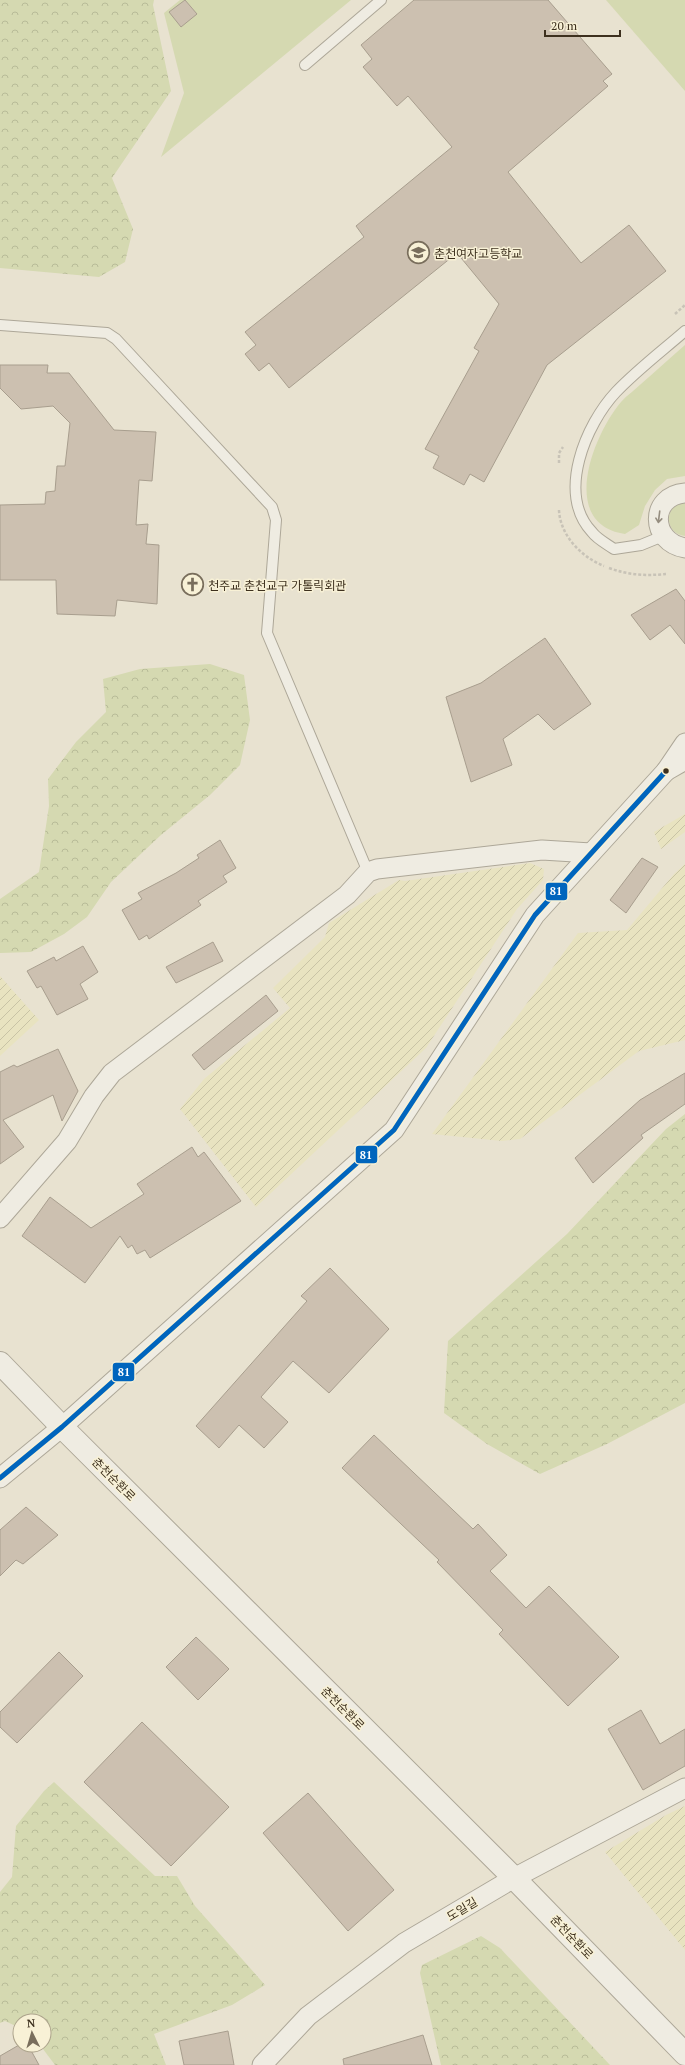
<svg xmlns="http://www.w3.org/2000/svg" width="685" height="2065" font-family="'PT Serif','Noto Sans KR',serif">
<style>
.farmland{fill:url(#farmland-furrows)}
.green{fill:#d5d9b1}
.forest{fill:url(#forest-crowns)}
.building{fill:#ccc0b0;stroke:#a89e8e}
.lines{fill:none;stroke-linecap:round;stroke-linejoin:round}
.service-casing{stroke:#ada798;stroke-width:12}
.minor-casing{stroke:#ada798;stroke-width:21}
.tertiary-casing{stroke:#ada798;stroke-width:24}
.path{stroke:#c8c3b7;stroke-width:2.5;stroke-dasharray:3 2;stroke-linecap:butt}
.service{stroke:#efece2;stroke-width:10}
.minor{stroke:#efece2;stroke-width:19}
.tertiary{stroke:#efece2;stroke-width:22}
.bus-1-casing{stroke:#f8f1d6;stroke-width:8}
.bus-1{stroke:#0065bd;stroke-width:5}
.oneway{stroke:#968e80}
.bus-dot{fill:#3d301e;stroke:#f8f1d6;stroke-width:1.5}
.labels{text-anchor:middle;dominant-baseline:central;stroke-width:3;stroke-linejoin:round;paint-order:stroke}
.poi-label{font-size:12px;fill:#3d301e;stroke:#f8f1d6;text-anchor:start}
.street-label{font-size:12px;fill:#3d301e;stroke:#f8f1d6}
.line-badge{stroke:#f8f1d6;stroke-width:1.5}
.badge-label{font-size:11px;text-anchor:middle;font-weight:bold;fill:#fff}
</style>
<defs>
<pattern id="farmland-furrows" width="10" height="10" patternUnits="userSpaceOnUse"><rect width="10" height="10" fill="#e8e3c0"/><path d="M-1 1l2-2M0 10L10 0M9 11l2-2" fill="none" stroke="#c8c3a5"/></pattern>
<pattern id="forest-crowns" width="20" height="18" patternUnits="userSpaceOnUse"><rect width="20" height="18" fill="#d5d9b1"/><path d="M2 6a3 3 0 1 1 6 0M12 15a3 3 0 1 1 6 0" fill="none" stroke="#b8bb98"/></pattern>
</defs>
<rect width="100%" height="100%" fill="#e8e2d0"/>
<g class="farmland">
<path d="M 685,814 L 685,832 L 661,849 L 654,832 Z"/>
<path d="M 530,863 L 544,869 L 543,880 L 517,909 L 426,1048 L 256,1207 L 180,1109 L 204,1079 L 290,1008 L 273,988 L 325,937 L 329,923 L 399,880 L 405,881 Z"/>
<path d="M 685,864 L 685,1040 L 639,1051 L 520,1139 L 502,1141 L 432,1134 L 578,933 L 627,930 L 674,874 Z"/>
<path d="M 0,976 L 39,1020 L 0,1056 Z"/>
<path d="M 685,1806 L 685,1950 L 605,1852 L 666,1815 Z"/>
</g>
<g class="green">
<path d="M 180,0 L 351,0 L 161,157 L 184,93 L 164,13 Z"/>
<path d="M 606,0 L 685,0 L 685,91 Z"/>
<path d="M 685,345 L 685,476 L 667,479 L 655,490 L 645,506 L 639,525 L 625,534 C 558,524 593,435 621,402 C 627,395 635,390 641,384 C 656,371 670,358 685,345 Z"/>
<path d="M 685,503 L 685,536 C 664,534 663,504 685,503 Z"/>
</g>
<g class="forest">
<path d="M 0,0 L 154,0 L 153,5 L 171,91 L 112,178 L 133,229 L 125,262 L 99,277 L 0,268 Z"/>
<path d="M 210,664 L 244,675 L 250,720 L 240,765 L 210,795 L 161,835 L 111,882 L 87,917 L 64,934 L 31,952 L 0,953 L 0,899 L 39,872 L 49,806 L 48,779 L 76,742 L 106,712 L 103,679 L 140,669 Z"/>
<path d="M 685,1114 L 685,1403 L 607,1444 L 540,1474 L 487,1444 L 444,1413 L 448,1341 L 567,1234 L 666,1129 Z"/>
<path d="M 54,1782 L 155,1876 L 177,1876 L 195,1906 L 265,1985 L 232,2005 L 154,2034 L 166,2065 L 55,2065 L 40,2045 L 44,2045 L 44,2021 L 20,2021 L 20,2028 L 5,2021 L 0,2023 L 0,1892 L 12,1877 L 16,1826 L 44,1791 Z"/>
<path d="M 481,1936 L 500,1948 L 610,2065 L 441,2065 L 420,1973 L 422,1965 Z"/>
</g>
<g class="building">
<path d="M 185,0 L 197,14 L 181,27 L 169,12 Z"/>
<path d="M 414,0 L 548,0 L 612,74 L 603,81 L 608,86 L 508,172 L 581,263 L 629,225 L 666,271 L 547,365 L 484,482 L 470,474 L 464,485 L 433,468 L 439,456 L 425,449 L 479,351 L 474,348 L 499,304 L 457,253 L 289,388 L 269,363 L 259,371 L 245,354 L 256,345 L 245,332 L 364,237 L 356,226 L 452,147 L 408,96 L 397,106 L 363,67 L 372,59 L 361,45 Z"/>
<path d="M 0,365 L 48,365 L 47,373 L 69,373 L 114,430 L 156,432 L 152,481 L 139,480 L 136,525 L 148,524 L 146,544 L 159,545 L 157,604 L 117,600 L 115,616 L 57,614 L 56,580 L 0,580 L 0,505 L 45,504 L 46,492 L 55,491 L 57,466 L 65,466 L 70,423 L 53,406 L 21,409 L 0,388 Z"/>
<path d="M 676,589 L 685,601 L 685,644 L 670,625 L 650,640 L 631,615 Z"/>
<path d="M 545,638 L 591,704 L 554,730 L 538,714 L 503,739 L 512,765 L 471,782 L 446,697 L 481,683 Z"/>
<path d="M 220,840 L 236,868 L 223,876 L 227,882 L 198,901 L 201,905 L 149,939 L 147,935 L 139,940 L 122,910 L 142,899 L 138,893 L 176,873 L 199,858 L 197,855 Z"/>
<path d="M 642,858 L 658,867 L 626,913 L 610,900 Z"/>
<path d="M 213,942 L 223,961 L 176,983 L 166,967 Z"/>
<path d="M 83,946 L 98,972 L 80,984 L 88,999 L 57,1015 L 41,986 L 37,988 L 27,971 L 54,957 L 56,961 Z"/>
<path d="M 266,995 L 278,1011 L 204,1070 L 192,1055 Z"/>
<path d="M 58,1049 L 78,1091 L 62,1121 L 53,1095 L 3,1120 L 24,1147 L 0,1164 L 0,1072 L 14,1065 L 17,1067 Z"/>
<path d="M 685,1073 L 685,1104 L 641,1135 L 643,1138 L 593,1183 L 575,1158 L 640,1100 Z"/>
<path d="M 192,1147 L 198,1157 L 204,1152 L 241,1201 L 150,1258 L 145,1250 L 137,1254 L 132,1245 L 128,1248 L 120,1236 L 85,1283 L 22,1236 L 50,1197 L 91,1228 L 144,1194 L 137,1184 Z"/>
<path d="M 330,1268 L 389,1329 L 329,1393 L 293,1361 L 261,1397 L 288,1422 L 264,1448 L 239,1425 L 219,1448 L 196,1426 L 307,1301 L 301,1296 Z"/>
<path d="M 374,1435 L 473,1529 L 478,1524 L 507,1555 L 490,1571 L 526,1608 L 549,1586 L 619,1657 L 568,1706 L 499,1634 L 503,1630 L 437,1562 L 439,1560 L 342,1468 Z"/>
<path d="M 26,1507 L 58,1535 L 23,1564 L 16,1560 L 0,1576 L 0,1530 Z"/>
<path d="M 196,1637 L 229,1669 L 198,1700 L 166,1667 Z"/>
<path d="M 59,1652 L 83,1676 L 17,1743 L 0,1727 L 0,1712 Z"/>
<path d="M 641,1710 L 660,1744 L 685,1729 L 685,1766 L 643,1790 L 608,1729 Z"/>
<path d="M 142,1722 L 229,1807 L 171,1866 L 84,1782 Z"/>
<path d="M 308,1793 L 394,1890 L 348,1931 L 263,1833 Z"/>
<path d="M 228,2031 L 234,2065 L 184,2065 L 179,2041 Z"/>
<path d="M 423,2035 L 432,2065 L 344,2065 L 343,2059 Z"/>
<path d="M 19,2045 L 28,2045 L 39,2065 L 0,2065 L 0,2056 Z"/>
</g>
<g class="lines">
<defs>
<g id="service">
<path d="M 305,65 L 381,0"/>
<path d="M 0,325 L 107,333 L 116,339 L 272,507 L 276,520 L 267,633 L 368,872"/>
<path d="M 663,536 L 641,545 L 614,549 C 607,544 597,539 592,532 C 556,494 586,424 616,392 C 637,370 662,351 685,331"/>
</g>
<g id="minor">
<path d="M 685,493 C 649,496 650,542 685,548"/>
<path d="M 685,743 L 666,771 L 685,760"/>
<path d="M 0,1218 L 67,1141 L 94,1096 L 112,1073 L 347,895 L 368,872 L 377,869 L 542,850 L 591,853"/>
<path d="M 0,1478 L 62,1427 L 394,1130 L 535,915 L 666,771"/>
<path d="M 262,2065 L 308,2016 L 404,1943 L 514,1878 L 685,1788"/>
</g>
<path id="tertiary" d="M 0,1363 L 62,1427 L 514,1878 L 685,2054"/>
</defs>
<use href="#service" class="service-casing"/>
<use href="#minor" class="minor-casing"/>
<use href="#tertiary" class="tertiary-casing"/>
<g class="path">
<path d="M 675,314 L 685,305"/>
<path d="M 559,463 L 559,453 L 563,447"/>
<path d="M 559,510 C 560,535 581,557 604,566"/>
<path d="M 609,568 C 628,575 646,576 666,574"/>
</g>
<use href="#service" class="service"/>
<use href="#minor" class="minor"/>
<use href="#tertiary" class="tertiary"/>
<defs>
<path id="bus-1" d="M 0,1478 L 62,1427 L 394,1130 L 535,915 L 666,771"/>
</defs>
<use href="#bus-1" class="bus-1-casing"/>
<use href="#bus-1" class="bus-1"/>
</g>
<defs><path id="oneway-shaft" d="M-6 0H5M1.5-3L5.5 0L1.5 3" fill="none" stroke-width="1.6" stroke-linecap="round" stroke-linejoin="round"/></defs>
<use class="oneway" href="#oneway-shaft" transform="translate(659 517) rotate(97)"/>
<defs>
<symbol id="school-ring" viewBox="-11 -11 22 22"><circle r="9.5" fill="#f8f1d6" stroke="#796e5c" stroke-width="1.5"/><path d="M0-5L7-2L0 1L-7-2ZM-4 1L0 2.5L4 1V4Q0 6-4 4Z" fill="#796e5c"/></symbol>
<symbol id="church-ring" viewBox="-11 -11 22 22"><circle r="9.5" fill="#f8f1d6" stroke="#796e5c" stroke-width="1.5"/><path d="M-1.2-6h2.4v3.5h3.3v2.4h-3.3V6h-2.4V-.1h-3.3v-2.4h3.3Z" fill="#796e5c"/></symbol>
</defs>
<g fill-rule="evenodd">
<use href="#school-ring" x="406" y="240" width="25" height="25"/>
<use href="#church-ring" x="180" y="572" width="25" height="25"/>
</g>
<circle class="bus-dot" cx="666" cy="771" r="3.5"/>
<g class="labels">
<g class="poi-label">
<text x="434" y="253">춘천여자고등학교</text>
<text x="208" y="585">천주교 춘천교구 가톨릭회관</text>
</g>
<g class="street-label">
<text transform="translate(114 1479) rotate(45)">춘천순환로</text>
<text transform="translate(343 1708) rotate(45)">춘천순환로</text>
<text transform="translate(462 1909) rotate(-31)">도일길</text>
<text transform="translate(572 1937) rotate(46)">춘천순환로</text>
</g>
</g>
<g class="line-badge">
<rect x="545" y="882" width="23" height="19" rx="4" fill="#0065bd"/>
<rect x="355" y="1145" width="23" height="19" rx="4" fill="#0065bd"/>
<rect x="112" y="1362" width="23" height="20" rx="4" fill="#0065bd"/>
</g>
<g class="badge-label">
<text x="556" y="895">81</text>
<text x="366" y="1159">81</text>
<text x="124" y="1376">81</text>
</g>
<g transform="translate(32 2033) rotate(355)"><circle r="19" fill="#f8f1d6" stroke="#ada48c"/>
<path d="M0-3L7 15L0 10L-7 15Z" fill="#796e5c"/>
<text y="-6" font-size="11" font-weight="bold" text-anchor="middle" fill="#3d301e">N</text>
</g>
<path d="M545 30v6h75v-6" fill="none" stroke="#3d301e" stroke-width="2"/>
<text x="551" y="30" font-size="12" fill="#3d301e" stroke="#f8f1d6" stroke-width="3" paint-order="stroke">20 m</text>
</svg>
